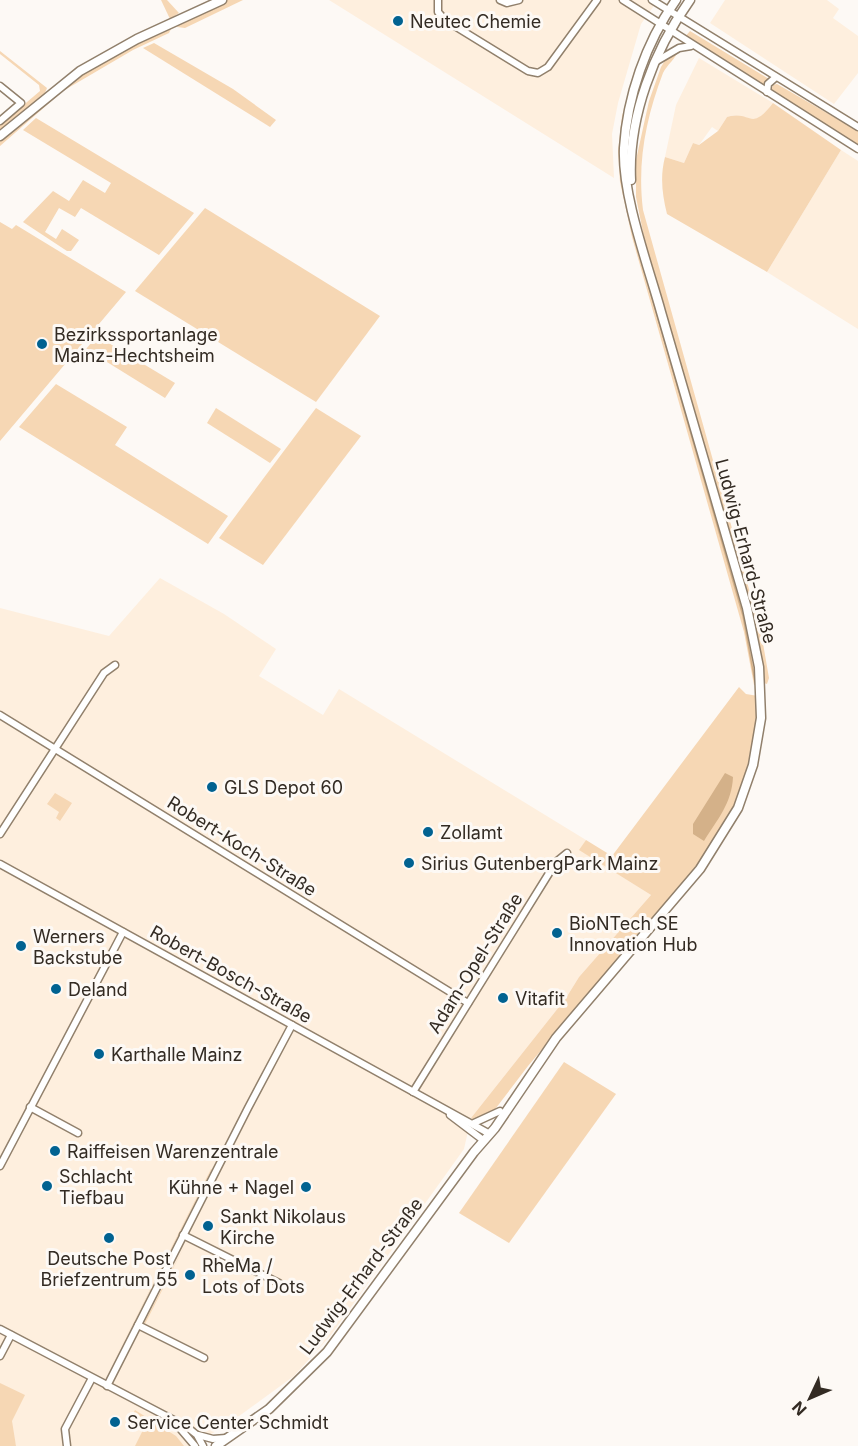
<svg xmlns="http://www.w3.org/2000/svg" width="858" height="1446" font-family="Inter,sans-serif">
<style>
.built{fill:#feefde}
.green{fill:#f6d7b4}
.water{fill:#d4b189}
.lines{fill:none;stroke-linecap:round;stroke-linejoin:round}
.stream{stroke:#d4b189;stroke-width:1.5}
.street-casing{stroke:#91806c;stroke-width:9}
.secondary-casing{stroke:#91806c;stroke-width:11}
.street{stroke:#fff;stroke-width:6}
.secondary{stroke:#fff;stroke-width:8}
.poi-dot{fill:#016291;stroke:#fdf9f5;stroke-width:2}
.labels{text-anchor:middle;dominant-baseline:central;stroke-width:6;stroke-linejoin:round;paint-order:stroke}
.poi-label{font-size:18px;fill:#332b23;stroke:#fdf9f5;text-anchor:start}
.street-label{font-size:18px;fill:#332b23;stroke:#fdf9f5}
</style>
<rect width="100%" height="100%" fill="#fdf9f5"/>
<g class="built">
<path d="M 329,0 L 658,0 L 641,24 L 618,103 L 612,134 L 614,178 Z"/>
<path d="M 725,0 L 827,0 L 839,9 L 833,18 L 858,36 L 858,73 L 834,104 L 710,23 Z"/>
<path d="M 699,58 L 773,103 L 762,117 L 755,120 L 734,115 L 727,117 L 718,131 L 712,127 L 699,145 L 693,143 L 684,163 L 665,157 L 676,105 Z"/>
<path d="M 841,150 L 858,161 L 858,329 L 767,272 Z"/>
<path d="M 160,578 L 224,614 L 276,649 L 259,676 L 323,715 L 339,689 L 586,840 L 580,850 L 651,895 L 579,977 L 566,998 L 471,1118 L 464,1149 L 331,1335 L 294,1376 L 224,1427 L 189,1446 L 16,1446 L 0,1383 L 0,608 L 109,636 Z"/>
</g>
<g class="green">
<path d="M 161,0 L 167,0 L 179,13 L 170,19 Z"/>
<path d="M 227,0 L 243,0 L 185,28 L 177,27 L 180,23 Z"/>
<path d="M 168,28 L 171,29 L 169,33 L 133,50 L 63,91 L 0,146 L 0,140 L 77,78 L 118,52 Z"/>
<path d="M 690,31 L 769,79 L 764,87 L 684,38 Z"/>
<path d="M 154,43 L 233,89 L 276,120 L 270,127 L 143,48 Z"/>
<path d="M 0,51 L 47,88 L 44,95 L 0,131 L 0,125 L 40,91 L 39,85 L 0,54 Z"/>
<path d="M 678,51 C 676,58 667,65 663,73 C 646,118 637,162 643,210 L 761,632 L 769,678 L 767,684 L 764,683 L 757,633 L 646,247 L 636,197 L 636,160 L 649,101 L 661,67 L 667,57 Z"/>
<path d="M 635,68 L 620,151 L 626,202 L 749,632 L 757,684 L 754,685 L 744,632 L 632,237 L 620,182 L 618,151 L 622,116 Z"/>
<path d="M 777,84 L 858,131 L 858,145 L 771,91 L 773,85 Z"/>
<path d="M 773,103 L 841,150 L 767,272 L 667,214 C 662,194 660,176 665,157 L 684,163 L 693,143 L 699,145 L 718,131 L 727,117 C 752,110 750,133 773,103 Z"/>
<path d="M 36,118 L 194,213 L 159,255 L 81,208 L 75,217 L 59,208 L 45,232 L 56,239 L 62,229 L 79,240 L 71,251 L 67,251 L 23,222 L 53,191 L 69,201 L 83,180 L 105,193 L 111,183 L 23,130 Z"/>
<path d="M 205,208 L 380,316 L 316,402 L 135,291 Z"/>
<path d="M 0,222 L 12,229 L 16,225 L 126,292 L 0,441 Z"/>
<path d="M 97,336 L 175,383 L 165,398 L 86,349 Z"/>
<path d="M 56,384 L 127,427 L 115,445 L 228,516 L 208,544 L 19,427 Z"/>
<path d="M 216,408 L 281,449 L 270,463 L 207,423 Z"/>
<path d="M 316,408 L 361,436 L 263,565 L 219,538 Z"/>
<path d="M 739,687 L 746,694 L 758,696 L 755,733 L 746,777 L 733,809 L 709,851 L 528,1066 L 496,1108 L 490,1114 L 473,1120 L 471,1118 L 566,998 L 579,977 L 651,895 L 579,850 L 586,840 L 612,856 Z"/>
<path d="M 55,793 L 72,803 L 60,821 L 56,818 L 59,812 L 47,804 Z"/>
<path d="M 564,1062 L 616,1094 L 509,1243 L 459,1213 Z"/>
<path d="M 211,1169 L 212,1169 L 108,1373 Z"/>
<path d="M 185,1245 L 145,1324 L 144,1323 Z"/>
<path d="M 0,1383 L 25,1395 L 12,1421 L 16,1446 L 0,1446 Z"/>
<path d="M 135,1410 L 176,1436 L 184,1446 L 135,1446 L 145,1426 L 131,1418 Z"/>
</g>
<path class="water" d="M 725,773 L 733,777 C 732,803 717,820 704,841 L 693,834 L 693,824 Z"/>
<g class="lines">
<path class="stream" d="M 649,287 L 743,616 L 755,682"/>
<defs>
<g id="street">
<path d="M 438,0 L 438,12 L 445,20 L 528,71 L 538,73 L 548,67 L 597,0"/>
<path d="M 500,0 L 507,3 L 519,0"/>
<path d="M 623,0 L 858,149"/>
<path d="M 652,0 L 858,127"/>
<path d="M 655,62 L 679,48 L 691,46"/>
<path d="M 0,86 L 21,103 L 0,121"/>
<path d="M 767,92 L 768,84 L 776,77"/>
<path d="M 0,715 L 468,1003"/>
<path d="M 0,834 L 104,673 L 115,665"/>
<path d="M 0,864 L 488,1133"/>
<path d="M 413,1092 L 556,862 L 567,853"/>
<path d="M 30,1107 L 78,1133"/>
<path d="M 450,1115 L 483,1140"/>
<path d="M 474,1123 L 500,1111"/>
<path d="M 0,1166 L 123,932"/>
<path d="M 183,1235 L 279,1283"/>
<path d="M 138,1325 L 204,1358"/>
<path d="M 0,1329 L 187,1427 L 197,1435 L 203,1446"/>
<path d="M 0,1356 L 11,1335"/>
<path d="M 107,1386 L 248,1108 L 292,1025"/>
<path d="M 178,1426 L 195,1446"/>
<path d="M 198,1435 L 213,1439 L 226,1438"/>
<path d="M 67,1446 L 65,1429 L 92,1378"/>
</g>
<g id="secondary">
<path d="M 0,136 L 80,71 L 137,39 L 222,0"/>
<path d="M 631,180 C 628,117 654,50 690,0"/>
<path d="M 216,1446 L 269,1409 L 327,1352 L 474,1152 L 495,1128 L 556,1038 L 700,869 L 738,808 L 753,765 L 761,718 L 759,667 L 747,608 C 718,509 690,410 661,312 C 648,265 622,196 624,148 C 627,97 646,42 676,0"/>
</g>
</defs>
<use href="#street" class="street-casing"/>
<use href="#secondary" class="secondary-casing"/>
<use href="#street" class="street"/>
<use href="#secondary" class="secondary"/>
</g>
<g class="poi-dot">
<circle cx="398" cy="21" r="6"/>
<circle cx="42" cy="344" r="6"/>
<circle cx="212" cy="787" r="6"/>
<circle cx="428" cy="832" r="6"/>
<circle cx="409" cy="863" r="6"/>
<circle cx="557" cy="933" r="6"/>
<circle cx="21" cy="946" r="6"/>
<circle cx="56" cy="989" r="6"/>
<circle cx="503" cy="998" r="6"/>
<circle cx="99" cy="1054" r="6"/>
<circle cx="55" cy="1151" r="6"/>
<circle cx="47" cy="1186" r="6"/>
<circle cx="306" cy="1187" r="6"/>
<circle cx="208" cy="1226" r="6"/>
<circle cx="109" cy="1238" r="6"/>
<circle cx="190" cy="1275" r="6"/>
<circle cx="115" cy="1422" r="6"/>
</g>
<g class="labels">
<g class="poi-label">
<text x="410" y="21">Neutec Chemie</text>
<text x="54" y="334">Bezirkssportanlage<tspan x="54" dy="21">Mainz-Hechtsheim</tspan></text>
<text x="224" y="787">GLS Depot 60</text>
<text x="440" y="832">Zollamt</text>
<text x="421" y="863">Sirius GutenbergPark Mainz</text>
<text x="569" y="923">BioNTech SE<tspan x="569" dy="21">Innovation Hub</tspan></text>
<text x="33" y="936">Werners<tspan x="33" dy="21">Backstube</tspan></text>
<text x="68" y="989">Deland</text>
<text x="515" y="998">Vitafit</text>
<text x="111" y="1054">Karthalle Mainz</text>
<text x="67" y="1151">Raiffeisen Warenzentrale</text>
<text x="59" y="1176">Schlacht<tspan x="59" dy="21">Tiefbau</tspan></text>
<text x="294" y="1187" text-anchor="end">Kühne + Nagel</text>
<text x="220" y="1216">Sankt Nikolaus<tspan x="220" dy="21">Kirche</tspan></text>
<text x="109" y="1258" text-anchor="middle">Deutsche Post<tspan x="109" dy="21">Briefzentrum 55</tspan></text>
<text x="202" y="1265">RheMa /<tspan x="202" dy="21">Lots of Dots</tspan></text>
<text x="127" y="1422">Service Center Schmidt</text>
</g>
<g class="street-label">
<text transform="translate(746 551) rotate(75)">Ludwig-Erhard-Straße</text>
<text transform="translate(242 846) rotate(32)">Robert-Koch-Straße</text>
<text transform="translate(475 963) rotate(-58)">Adam-Opel-Straße</text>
<text transform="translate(231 974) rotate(29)">Robert-Bosch-Straße</text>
<text transform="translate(361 1276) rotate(-53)">Ludwig-Erhard-Straße</text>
</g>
</g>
<g transform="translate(810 1398) rotate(226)" stroke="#fdf9f5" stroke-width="4.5" paint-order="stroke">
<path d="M0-4.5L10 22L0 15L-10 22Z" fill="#332b23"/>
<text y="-9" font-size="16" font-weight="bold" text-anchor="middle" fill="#332b23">N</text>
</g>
</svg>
